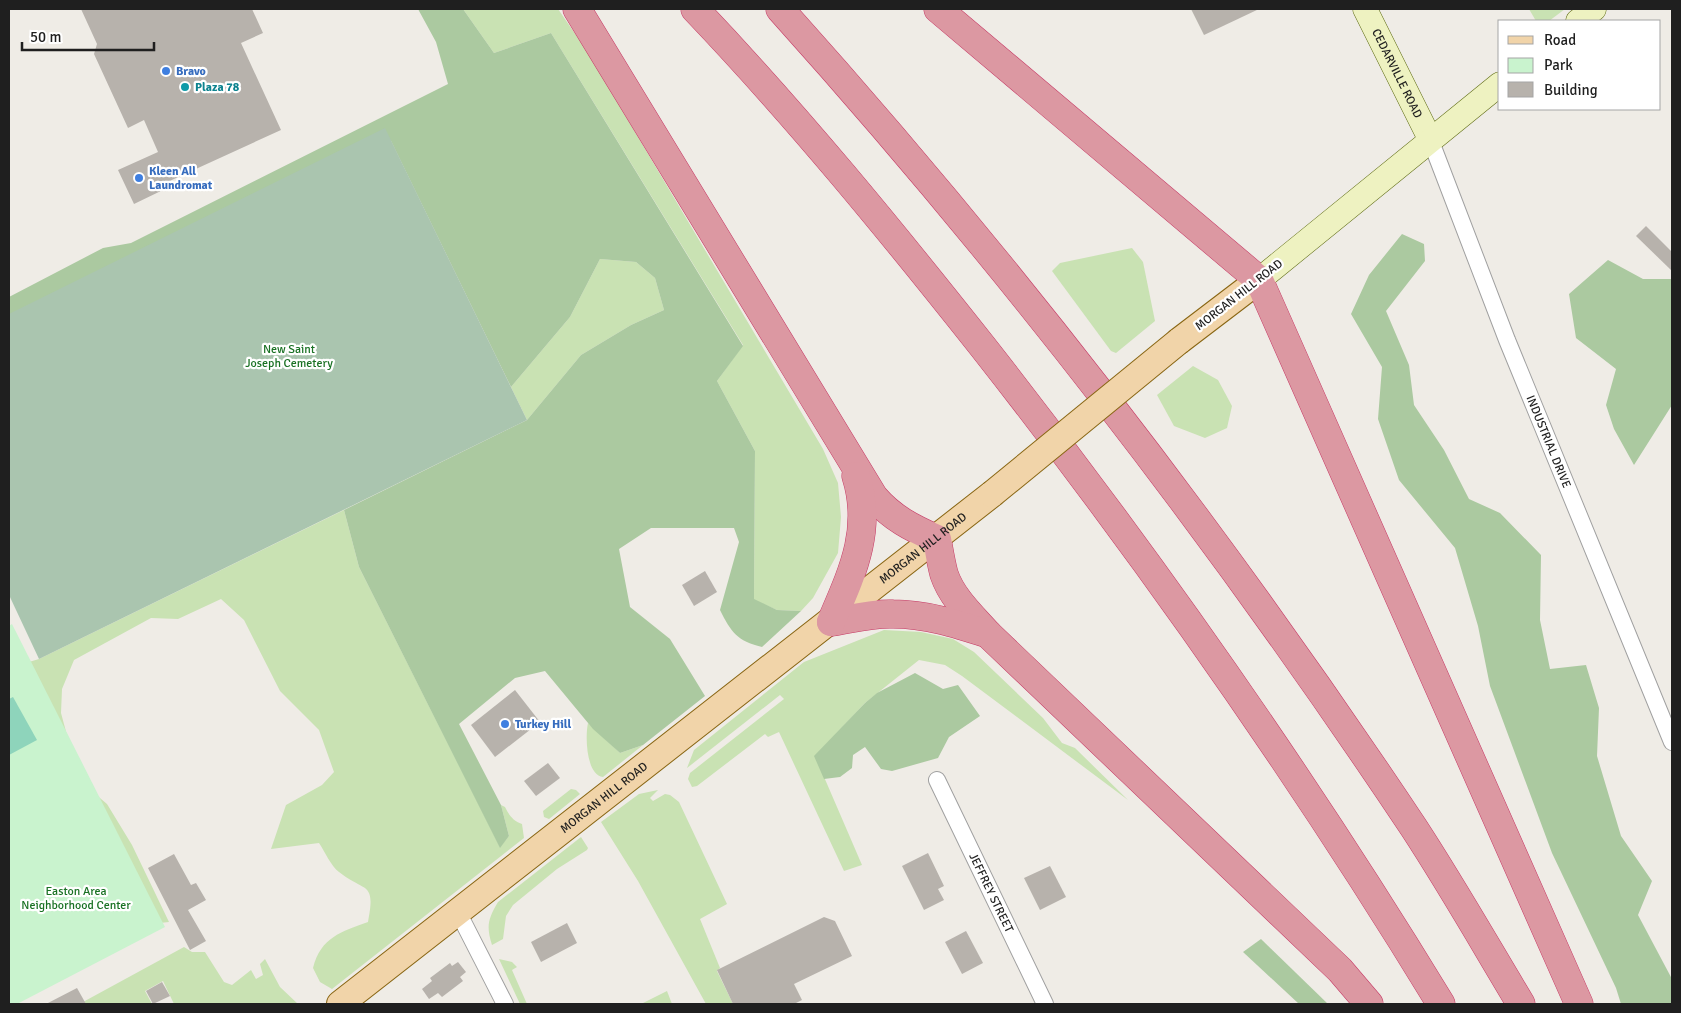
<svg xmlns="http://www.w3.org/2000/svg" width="1681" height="1013" font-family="Signika,sans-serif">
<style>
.grass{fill:#c9e2b3}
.forest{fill:#abc9a0}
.cemetery{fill:#aac5af}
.park{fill:#c9f3ce}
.pitch{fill:#8ed4bb}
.building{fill:#b7b2ac}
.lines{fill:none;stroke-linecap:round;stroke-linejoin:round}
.street-casing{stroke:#a0a0a0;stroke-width:18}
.secondary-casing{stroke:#5d6a12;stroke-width:25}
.primary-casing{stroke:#886512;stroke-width:28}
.highway-casing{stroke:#c63a66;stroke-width:29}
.street{stroke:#fff;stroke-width:16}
.secondary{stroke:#eef2c1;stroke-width:24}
.primary{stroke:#f1d4a9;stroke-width:26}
.highway{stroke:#dc98a2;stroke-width:28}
.primary-bridge-casing{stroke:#886512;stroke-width:28;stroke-linecap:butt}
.primary-bridge{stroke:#f1d4a9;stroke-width:26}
.shop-dot{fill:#3f7fe0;stroke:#fff;stroke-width:2}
.culture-dot{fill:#0f9aa8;stroke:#fff;stroke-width:2}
.labels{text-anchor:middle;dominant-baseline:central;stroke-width:4.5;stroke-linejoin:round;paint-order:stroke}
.shop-label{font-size:12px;font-weight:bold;fill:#366cbe;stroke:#fff;text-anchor:start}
.street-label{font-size:12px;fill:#1f1f1f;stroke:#fff}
.culture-label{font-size:12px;font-weight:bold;fill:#0d838f;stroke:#fff;text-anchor:start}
.park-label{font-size:12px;fill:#197123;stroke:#fff}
</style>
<rect width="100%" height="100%" fill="#efece6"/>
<g class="grass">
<path d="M 463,9 L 558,9 L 587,51 L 823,449 L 838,483 L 841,517 L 838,553 L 813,598 L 801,611 L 777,610 L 754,600 L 755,451 L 717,381 L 743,345 L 551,33 L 494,53 Z"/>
<path d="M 1529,9 L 1565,9 L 1549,21 L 1536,21 Z"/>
<path d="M 1132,248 L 1143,262 L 1155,321 L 1116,353 L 1111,351 L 1052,271 L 1060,263 Z"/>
<path d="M 600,259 L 636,262 L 655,278 L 664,310 L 631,325 L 581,355 L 527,420 L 511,387 L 570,317 Z"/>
<path d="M 1193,366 L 1218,380 L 1232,406 L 1227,428 L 1205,438 L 1174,426 L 1157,395 Z"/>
<path d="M 344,510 L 359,567 L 500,847 L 509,836 L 501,805 L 505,807 C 509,815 513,821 522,824 L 524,838 L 332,989 L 320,982 L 313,968 C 321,937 341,932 368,922 C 376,880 365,893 339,872 C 331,866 325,852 319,843 L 271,849 L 286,805 L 322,785 L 334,772 L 319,730 L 280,691 L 244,620 L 221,599 L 178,619 L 151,618 L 74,660 L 62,689 L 61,713 L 68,739 L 94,793 L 107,804 L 132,845 L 169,922 L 160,923 L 9,649 L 29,662 L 39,659 Z"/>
<path d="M 884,630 L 921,632 L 953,639 L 974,652 L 1043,718 L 1062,743 L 1075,748 L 1128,800 L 962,676 L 945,665 L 919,660 L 865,703 L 815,756 L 862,865 L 844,871 L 779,732 L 768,737 L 765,734 L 697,786 L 692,787 L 688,779 L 690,773 L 784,699 L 780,695 L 687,768 L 694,750 L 804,662 Z"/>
<path d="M 588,723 L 620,753 L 643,745 L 603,777 C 586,775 585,736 588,723 Z"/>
<path d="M 571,789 L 576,790 L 580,794 L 549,819 L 544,817 L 543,811 Z"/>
<path d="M 658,790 L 650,798 L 653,801 L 665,794 L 670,795 L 679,802 L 727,904 L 700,919 L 720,968 L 717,971 L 733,1004 L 706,1004 L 638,881 L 601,822 L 639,794 Z"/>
<path d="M 581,837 L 588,848 L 587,850 L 557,869 L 513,905 L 506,916 L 503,939 L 492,945 C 486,926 488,919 498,902 Z"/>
<path d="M 184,947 L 192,952 L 205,952 L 224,982 L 232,985 L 251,970 L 256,979 L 263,975 L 260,964 L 265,959 L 280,987 L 298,1004 L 174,1004 L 163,981 L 145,991 L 152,1004 L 83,1004 L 83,1002 Z"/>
<path d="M 499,959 L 512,962 L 517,967 L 512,970 L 527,1004 L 520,1004 Z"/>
<path d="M 667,991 L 672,1004 L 641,1004 Z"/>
</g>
<g class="forest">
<path d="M 418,9 L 463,9 L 494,53 L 551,33 L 743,346 L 717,381 L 755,451 L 754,599 L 777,610 L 801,611 L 762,647 C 737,641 731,632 720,610 L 739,542 L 734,528 L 651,528 L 619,549 L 630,607 L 670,639 L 705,696 L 643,745 L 620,753 L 593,729 L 545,671 L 515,678 L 459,724 L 501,805 L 509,836 L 500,848 L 359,567 L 344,510 L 527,420 L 581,355 L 631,325 L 664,310 L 655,278 L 636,262 L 600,259 L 570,317 L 511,387 L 391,141 L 9,481 L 9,297 L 103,248 L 131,243 L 448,84 L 436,42 Z"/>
<path d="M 1402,234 L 1424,244 L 1425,261 L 1386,311 L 1409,365 L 1414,405 L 1444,450 L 1469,499 L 1500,513 L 1541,555 L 1540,620 L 1550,669 L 1586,665 L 1599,708 L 1597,756 L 1621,836 L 1652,881 L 1638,915 L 1672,979 L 1672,1004 L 1621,1004 L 1616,988 L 1552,853 L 1490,686 L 1478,626 L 1455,548 L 1399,480 L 1378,419 L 1382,367 L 1351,314 L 1369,275 Z"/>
<path d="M 1608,260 L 1643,279 L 1672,279 L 1672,405 L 1634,465 L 1614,429 L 1606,405 L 1616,369 L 1576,338 L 1569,294 Z"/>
<path d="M 915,673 L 943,689 L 958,685 L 980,716 L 949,737 L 938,758 L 892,771 L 881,769 L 865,747 L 853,755 L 852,768 L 840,777 L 824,779 L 814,756 L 865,703 L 877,693 Z"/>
<path d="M 1261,939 L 1328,1004 L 1299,1004 L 1243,952 Z"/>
</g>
<path class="cemetery" d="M 385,128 L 527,420 L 39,659 L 9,595 L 9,314 Z"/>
<path class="park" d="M 12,624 L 165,927 L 17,1004 L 9,1004 L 9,626 Z"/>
<path class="pitch" d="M 13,697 L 37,740 L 9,755 L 9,699 Z"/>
<g class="building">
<path d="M 81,9 L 252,9 L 263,33 L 241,43 L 281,130 L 163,184 L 165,189 L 134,204 L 118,170 L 158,152 L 144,120 L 128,128 L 94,54 L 97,44 Z"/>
<path d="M 1191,9 L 1259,9 L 1204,35 Z"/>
<path d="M 1646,226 L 1672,252 L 1672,271 L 1636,236 Z"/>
<path d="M 705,571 L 717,592 L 694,606 L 682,585 Z"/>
<path d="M 515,690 L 540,722 L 495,757 L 471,725 Z"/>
<path d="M 548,763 L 560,778 L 536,796 L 524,781 Z"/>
<path d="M 928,853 L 944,886 L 938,889 L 944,900 L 924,910 L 902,866 Z"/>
<path d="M 174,854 L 191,885 L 196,883 L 206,900 L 188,910 L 206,941 L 190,950 L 148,868 Z"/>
<path d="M 1050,866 L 1066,897 L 1040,910 L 1024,878 Z"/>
<path d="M 824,917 L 835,921 L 852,956 L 794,984 L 802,1000 L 794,1004 L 733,1004 L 717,970 Z"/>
<path d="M 567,923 L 577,943 L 541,962 L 531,942 Z"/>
<path d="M 966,931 L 983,963 L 962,974 L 945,942 Z"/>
<path d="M 458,962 L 466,972 L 460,977 L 463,981 L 442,997 L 438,993 L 429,999 L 422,989 L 432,981 L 430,978 L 450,963 L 452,966 Z"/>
<path d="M 162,982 L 170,996 L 153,1004 L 146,991 Z"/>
<path d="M 77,988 L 86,1004 L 46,1004 Z"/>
</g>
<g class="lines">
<defs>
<g id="street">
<path id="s1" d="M 1430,139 L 1507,340 L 1672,742"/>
<path id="s2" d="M 937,780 L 1045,1004"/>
<path d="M 458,912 L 505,1004"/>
</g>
<g id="secondary">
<path id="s3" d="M 1365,9 L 1430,139"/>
<path d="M 1578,21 L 1594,9"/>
<path d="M 1259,280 L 1500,84"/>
</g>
<g id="primary">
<path d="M 1179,341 L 1259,280"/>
<path id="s4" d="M 340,1004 L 992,494"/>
</g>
<g id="highway">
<path d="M 577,9 L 874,497 C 892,518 912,528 937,539 C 939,550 941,563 944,574 C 952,598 972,616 988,634"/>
<path d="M 695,9 C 797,116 891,231 983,347 C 1148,557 1302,776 1441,1004"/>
<path d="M 780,9 C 1011,266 1222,540 1414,828 C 1452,886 1486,946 1521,1004"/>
<path d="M 938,9 L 1259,280 L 1579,1004"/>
<path d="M 831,622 C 851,619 872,613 893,614 C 926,614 957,624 988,634 L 1340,970 L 1369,1004"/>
<path d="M 831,622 C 852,573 873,530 856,476"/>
</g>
</defs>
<use href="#street" class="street-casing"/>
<use href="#secondary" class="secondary-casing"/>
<use href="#primary" class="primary-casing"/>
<use href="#highway" class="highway-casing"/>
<use href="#street" class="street"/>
<use href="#secondary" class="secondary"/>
<use href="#primary" class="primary"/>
<use href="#highway" class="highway"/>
<defs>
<path id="primary-bridge" d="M 992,494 L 1179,341"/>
</defs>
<use href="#primary-bridge" class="primary-bridge-casing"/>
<use href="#primary-bridge" class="primary-bridge"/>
</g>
<g class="shop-dot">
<circle cx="166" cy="71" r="5"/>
<circle cx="139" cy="178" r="5"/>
<circle cx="505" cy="724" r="5"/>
</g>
<circle class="culture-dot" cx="185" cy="87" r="5"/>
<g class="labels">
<g class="shop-label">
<text x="176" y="71">Bravo</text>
<text x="149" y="171">Kleen All<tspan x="149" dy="14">Laundromat</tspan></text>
<text x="515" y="724">Turkey Hill</text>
</g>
<g class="street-label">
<text stroke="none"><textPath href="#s3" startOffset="72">CEDARVILLE ROAD</textPath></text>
<text transform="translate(1239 295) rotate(-38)">MORGAN HILL ROAD</text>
<text stroke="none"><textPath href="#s1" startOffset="325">INDUSTRIAL DRIVE</textPath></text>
<text stroke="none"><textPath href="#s4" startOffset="740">MORGAN HILL ROAD</textPath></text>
<text stroke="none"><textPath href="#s4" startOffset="335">MORGAN HILL ROAD</textPath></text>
<text stroke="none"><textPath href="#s2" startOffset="125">JEFFREY STREET</textPath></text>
</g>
<g class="culture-label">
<text x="195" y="87">Plaza 78</text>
</g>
<g class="park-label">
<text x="289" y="349">New Saint<tspan x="289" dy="14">Joseph Cemetery</tspan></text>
<text x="76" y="891">Easton Area<tspan x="76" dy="14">Neighborhood Center</tspan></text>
</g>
</g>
<rect width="1681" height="1013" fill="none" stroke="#1f1f1f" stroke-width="20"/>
<rect x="1498" y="20" width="162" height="90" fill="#ffffff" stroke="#a5a5a5"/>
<rect x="1508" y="36" width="25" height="8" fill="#f1d4a9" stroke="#a5a5a5"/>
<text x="1544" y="45" font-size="15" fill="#1f1f1f">Road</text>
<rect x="1508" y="58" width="25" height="15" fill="#c9f3ce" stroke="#a5a5a5"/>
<text x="1544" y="70" font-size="15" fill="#1f1f1f">Park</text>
<rect x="1508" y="82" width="25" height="15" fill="#b7b2ac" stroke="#a5a5a5"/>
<text x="1544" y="95" font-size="15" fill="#1f1f1f">Building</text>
<path d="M22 42v8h132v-8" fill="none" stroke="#1f1f1f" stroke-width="2.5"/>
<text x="30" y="42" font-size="15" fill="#1f1f1f" stroke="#ffffff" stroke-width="4" paint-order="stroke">50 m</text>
</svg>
